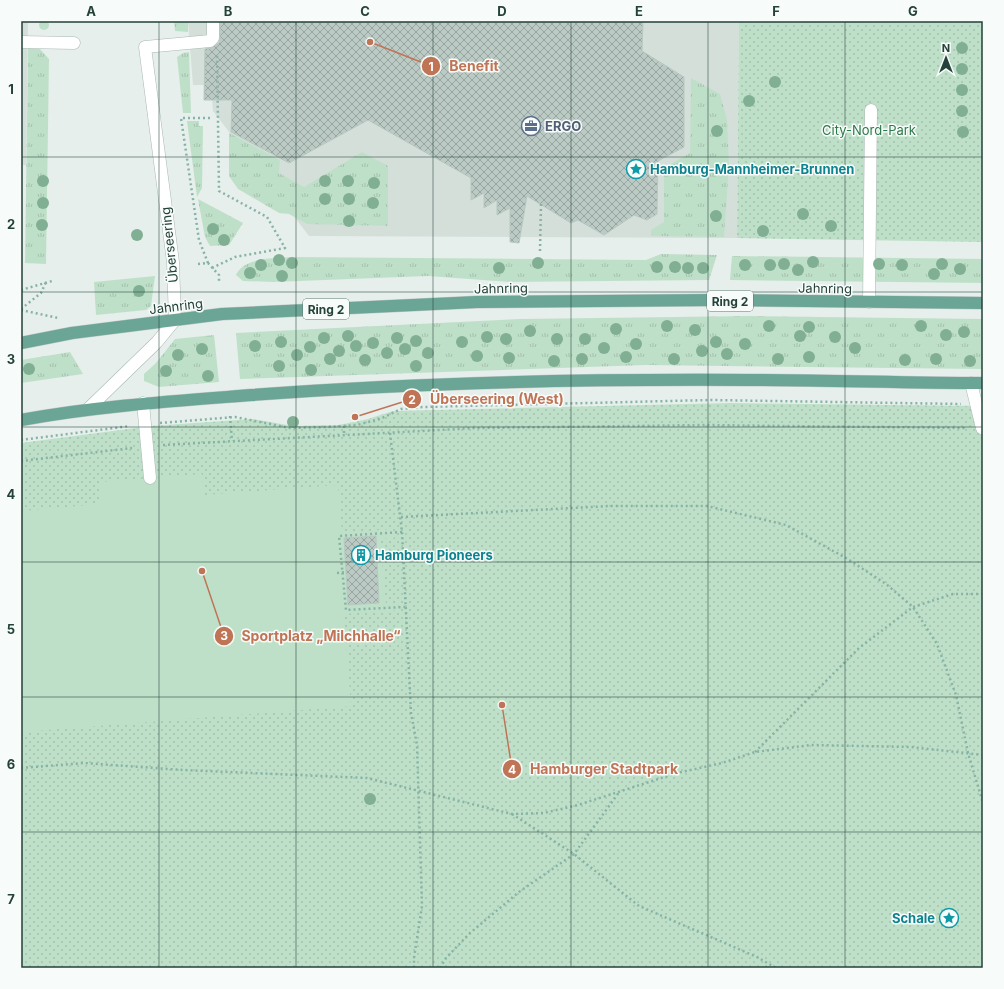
<svg xmlns="http://www.w3.org/2000/svg" width="1004" height="989" font-family="Inter,sans-serif">
<style>
.built{fill:#d4dfda}
.grass{fill:url(#grass-tufts)}
.park{fill:url(#park-dots)}
.garden{fill:#bfe0c8}
.building{fill:url(#building-cross-hatch);stroke:#b8c9c2}
.lines{fill:none;stroke-linecap:round;stroke-linejoin:round}
.minor-casing{stroke:#a8b8b2;stroke-width:13}
.major-casing{stroke:#c2cac8;stroke-width:13}
.path{stroke:#86b3a5;stroke-width:2.5;stroke-dasharray:2 3;stroke-linecap:butt}
.minor{stroke:#fff;stroke-width:12}
.major{stroke:#6aa596;stroke-width:12}
.path-bridge{stroke:#86b3a5;stroke-width:2.5;stroke-dasharray:2 3;stroke-linecap:butt}
.tree{fill:#80af93}
.grid{fill:none;stroke:#24423a;stroke-width:1;stroke-opacity:0.55}
.labels{text-anchor:middle;dominant-baseline:central;stroke-width:3;stroke-linejoin:round;paint-order:stroke}
.shield{fill:#f7fbf9;stroke:#637a73;stroke-width:1}
.shield-label{font-size:12px;font-weight:bold;fill:#24423a}
.service-label{font-size:13px;font-weight:bold;fill:#4e5e75;stroke:#f7fbf9;text-anchor:start}
.park-label{font-size:13px;fill:#2d7a4b;stroke:#f7fbf9}
.culture-label{font-size:13px;font-weight:bold;fill:#0d838f;stroke:#f7fbf9;text-anchor:start}
.street-label{font-size:13px;fill:#24423a;stroke:#f7fbf9}
.leader{fill:none;stroke:#c07456;stroke-width:1.5}
.callout-dot{fill:#c07456;stroke:#f7fbf9;stroke-width:1.5}
.mark-label{font-size:12px;text-anchor:middle;font-weight:bold;fill:#fff}
.callout-label{font-size:14px;text-anchor:middle;font-weight:bold;fill:#c07456;stroke:#f7fbf9;stroke-width:3;stroke-linejoin:round;paint-order:stroke}
.neatline{fill:none;stroke:#24423a;stroke-width:1.5}
.grid-label{font-size:13px;text-anchor:middle;font-weight:bold;fill:#24423a}
</style>
<defs>
<pattern id="grass-tufts" width="24" height="20" patternUnits="userSpaceOnUse"><rect width="24" height="20" fill="#bfe0c8"/><path d="M3 7l-1-3M5 7V3M7 7l1-3M15 17l-1-3M17 17v-4M19 17l1-3" fill="none" stroke="#a4c1ad"/></pattern>
<pattern id="park-dots" width="8" height="8" patternUnits="userSpaceOnUse"><rect width="8" height="8" fill="#bfe0c8"/><path d="M2 2h.1M6 6h.1" fill="none" stroke="#a4c1ad" stroke-width="1.8" stroke-linecap="round"/></pattern>
<pattern id="building-cross-hatch" width="8" height="8" patternUnits="userSpaceOnUse"><rect width="8" height="8" fill="#bbcac4"/><path d="M0 0l8 8M0 8l8-8" fill="none" stroke="#98a6a0"/></pattern>
</defs>
<rect width="100%" height="100%" fill="#e6efeb"/>
<g class="built">
<path d="M 21,21 L 28,21 L 26,165 L 21,165 Z"/>
<path d="M 188,21 L 739,21 L 737,238 L 309,236 L 213,111 L 212,100 L 204,100 L 204,85 L 193,85 Z"/>
</g>
<g class="grass">
<circle cx="44" cy="25" r="5"/>
<path d="M 174,21 L 188,21 L 188,32 L 175,31 Z"/>
<path d="M 28,48 L 40,49 L 49,59 L 46,264 L 25,263 Z"/>
<path d="M 189,52 L 191,113 L 183,113 L 177,57 L 183,53 Z"/>
<path d="M 691,78 L 720,94 L 727,120 L 729,165 L 724,237 L 651,236 L 651,230 L 664,222 L 664,168 L 690,153 Z"/>
<path d="M 187,121 L 199,121 L 199,126 L 203,126 L 202,188 L 197,197 Z"/>
<path d="M 229,133 L 280,160 L 279,173 L 304,187 L 362,152 L 388,166 L 388,226 L 307,224 L 289,214 L 279,213 L 238,189 L 229,176 Z"/>
<path d="M 198,199 L 243,223 L 229,245 L 210,246 L 205,237 Z"/>
<path d="M 661,254 L 717,255 L 709,280 L 510,282 L 428,276 L 273,282 L 243,281 L 236,275 C 244,257 276,258 292,257 L 646,260 Z"/>
<path d="M 732,256 L 983,259 L 983,283 L 730,280 Z"/>
<path d="M 155,276 L 151,306 L 146,310 L 96,315 L 94,282 Z"/>
<path d="M 751,316 L 983,319 L 983,369 L 646,365 L 240,379 L 236,333 L 520,319 Z"/>
<path d="M 214,335 L 219,382 L 159,387 L 144,381 L 144,374 L 156,363 L 175,339 Z"/>
<path d="M 70,352 L 83,374 L 21,383 L 21,360 Z"/>
</g>
<g class="park">
<path d="M 739,21 L 983,21 L 983,242 L 737,238 Z"/>
<path d="M 730,403 L 983,406 L 983,968 L 21,968 L 21,443 L 151,426 L 253,419 L 293,426 L 339,425 L 368,419 L 393,411 Z"/>
</g>
<path class="garden" d="M 202,474 L 204,495 L 338,485 L 342,533 L 393,529 L 394,538 L 380,539 L 386,604 L 398,603 L 399,610 L 344,614 L 351,706 L 21,732 L 21,511 L 101,504 L 100,482 Z"/>
<g class="building">
<path d="M 220,21 L 643,21 L 642,51 L 684,77 L 684,147 L 658,161 L 657,214 L 647,220 L 634,215 L 604,235 L 578,220 L 571,223 L 527,196 L 519,243 L 510,242 L 510,208 L 497,215 L 497,200 L 484,208 L 484,193 L 471,200 L 471,178 L 368,120 L 289,163 L 231,132 L 232,100 L 204,100 L 205,49 L 211,48 L 219,43 L 220,38 Z"/>
<path d="M 376,536 L 379,603 L 348,605 L 344,538 Z"/>
</g>
<g class="lines">
<defs>
<g id="minor">
<path d="M 21,42 L 74,43"/>
<path d="M 869,302 L 871,110"/>
<path d="M 971,383 L 982,428"/>
<path d="M 143,403 L 150,478"/>
<path d="M 88,409 L 157,342 L 175,320 L 173,262 L 145,47 L 210,41 L 213,38 L 213,21"/>
</g>
<g id="major">
<path d="M 21,343 L 72,333 L 222,314 L 477,302 L 717,300 L 983,303"/>
<path d="M 21,420 C 97,406 175,401 252,395 C 418,382 585,379 751,380 C 828,380 906,383 983,383"/>
</g>
</defs>
<use href="#minor" class="minor-casing"/>
<use href="#major" class="major-casing"/>
<g class="path">
<path d="M 540,251 L 541,204"/>
<path d="M 208,263 L 199,240 L 181,118 L 210,118"/>
<path d="M 198,264 L 208,263 L 219,275 L 219,282"/>
<path d="M 212,268 L 235,257 L 285,248 L 267,217 L 219,191 L 217,55"/>
<path d="M 21,290 L 52,281"/>
<path d="M 21,309 L 41,293 L 46,282"/>
<path d="M 21,310 L 58,318"/>
<path d="M 230,416 L 232,441"/>
<path d="M 160,423 L 235,417 L 290,428 L 327,427 L 357,425 L 380,419 L 401,409 L 423,407 L 711,400 L 961,404"/>
<path d="M 344,426 L 344,435"/>
<path d="M 390,433 L 402,532 L 411,713 L 417,745 L 422,906 L 414,958 L 414,968"/>
<path d="M 21,440 L 130,426"/>
<path d="M 163,445 L 476,428 L 705,425 L 965,428"/>
<path d="M 21,461 L 132,448"/>
<path d="M 401,517 L 610,506 L 707,506 L 786,525 L 846,558 L 886,584 L 913,607 L 937,644 L 956,695 L 968,753 L 983,803"/>
<path d="M 402,532 L 339,536 L 346,610 L 405,607"/>
<path d="M 337,573 L 346,572"/>
<path d="M 755,752 L 859,648 L 913,607 L 953,594 L 983,594"/>
<path d="M 21,768 L 84,763 L 183,770 L 367,778 L 512,814 L 544,813 L 578,805 L 677,773 L 722,763 L 755,752 L 811,745 L 911,747 L 983,755"/>
<path d="M 512,814 L 574,854 L 639,906 L 757,957 L 776,968"/>
<path d="M 440,968 L 446,958 L 470,933 L 519,892 L 574,854 L 620,791"/>
</g>
<use href="#minor" class="minor"/>
<use href="#major" class="major"/>
<path class="path-bridge" d="M 21,54 L 21,21"/>
</g>
<g class="tree">
<circle cx="962" cy="48" r="6"/>
<circle cx="962" cy="69" r="6"/>
<circle cx="775" cy="82" r="6"/>
<circle cx="962" cy="90" r="6"/>
<circle cx="749" cy="101" r="6"/>
<circle cx="962" cy="111" r="6"/>
<circle cx="717" cy="131" r="6"/>
<circle cx="963" cy="132" r="6"/>
<circle cx="43" cy="181" r="6"/>
<circle cx="325" cy="181" r="6"/>
<circle cx="348" cy="181" r="6"/>
<circle cx="374" cy="183" r="6"/>
<circle cx="325" cy="199" r="6"/>
<circle cx="349" cy="199" r="6"/>
<circle cx="43" cy="203" r="6"/>
<circle cx="373" cy="203" r="6"/>
<circle cx="803" cy="214" r="6"/>
<circle cx="716" cy="216" r="6"/>
<circle cx="349" cy="221" r="6"/>
<circle cx="42" cy="225" r="6"/>
<circle cx="831" cy="226" r="6"/>
<circle cx="213" cy="229" r="6"/>
<circle cx="763" cy="231" r="6"/>
<circle cx="137" cy="235" r="6"/>
<circle cx="224" cy="240" r="6"/>
<circle cx="279" cy="260" r="6"/>
<circle cx="813" cy="262" r="6"/>
<circle cx="292" cy="263" r="6"/>
<circle cx="538" cy="263" r="6"/>
<circle cx="784" cy="264" r="6"/>
<circle cx="879" cy="264" r="6"/>
<circle cx="942" cy="264" r="6"/>
<circle cx="261" cy="265" r="6"/>
<circle cx="745" cy="265" r="6"/>
<circle cx="770" cy="265" r="6"/>
<circle cx="902" cy="265" r="6"/>
<circle cx="657" cy="267" r="6"/>
<circle cx="675" cy="267" r="6"/>
<circle cx="499" cy="268" r="6"/>
<circle cx="688" cy="268" r="6"/>
<circle cx="703" cy="268" r="6"/>
<circle cx="960" cy="269" r="6"/>
<circle cx="798" cy="270" r="6"/>
<circle cx="250" cy="273" r="6"/>
<circle cx="934" cy="274" r="6"/>
<circle cx="282" cy="276" r="6"/>
<circle cx="139" cy="291" r="6"/>
<circle cx="667" cy="326" r="6"/>
<circle cx="769" cy="326" r="6"/>
<circle cx="921" cy="326" r="6"/>
<circle cx="809" cy="327" r="6"/>
<circle cx="616" cy="329" r="6"/>
<circle cx="695" cy="330" r="6"/>
<circle cx="530" cy="331" r="6"/>
<circle cx="964" cy="332" r="6"/>
<circle cx="946" cy="335" r="6"/>
<circle cx="348" cy="336" r="6"/>
<circle cx="800" cy="336" r="6"/>
<circle cx="487" cy="337" r="6"/>
<circle cx="835" cy="337" r="6"/>
<circle cx="324" cy="338" r="6"/>
<circle cx="397" cy="338" r="6"/>
<circle cx="506" cy="339" r="6"/>
<circle cx="557" cy="339" r="6"/>
<circle cx="585" cy="339" r="6"/>
<circle cx="416" cy="341" r="6"/>
<circle cx="281" cy="342" r="6"/>
<circle cx="462" cy="342" r="6"/>
<circle cx="716" cy="342" r="6"/>
<circle cx="373" cy="343" r="6"/>
<circle cx="636" cy="344" r="6"/>
<circle cx="745" cy="344" r="6"/>
<circle cx="255" cy="346" r="6"/>
<circle cx="356" cy="346" r="6"/>
<circle cx="310" cy="347" r="6"/>
<circle cx="604" cy="348" r="6"/>
<circle cx="855" cy="348" r="6"/>
<circle cx="202" cy="349" r="6"/>
<circle cx="405" cy="349" r="6"/>
<circle cx="339" cy="351" r="6"/>
<circle cx="702" cy="351" r="6"/>
<circle cx="387" cy="353" r="6"/>
<circle cx="428" cy="353" r="6"/>
<circle cx="727" cy="354" r="6"/>
<circle cx="178" cy="355" r="6"/>
<circle cx="297" cy="355" r="6"/>
<circle cx="477" cy="356" r="6"/>
<circle cx="626" cy="357" r="6"/>
<circle cx="809" cy="357" r="6"/>
<circle cx="509" cy="358" r="6"/>
<circle cx="330" cy="359" r="6"/>
<circle cx="582" cy="359" r="6"/>
<circle cx="674" cy="359" r="6"/>
<circle cx="778" cy="359" r="6"/>
<circle cx="936" cy="359" r="6"/>
<circle cx="365" cy="360" r="6"/>
<circle cx="905" cy="360" r="6"/>
<circle cx="554" cy="361" r="6"/>
<circle cx="970" cy="361" r="6"/>
<circle cx="279" cy="366" r="6"/>
<circle cx="416" cy="366" r="6"/>
<circle cx="29" cy="369" r="6"/>
<circle cx="311" cy="370" r="6"/>
<circle cx="166" cy="371" r="6"/>
<circle cx="208" cy="376" r="6"/>
<circle cx="293" cy="422" r="6"/>
<circle cx="370" cy="799" r="6"/>
</g>
<path class="grid" d="M 159,21 L 159,968M 296,21 L 296,968M 433,21 L 433,968M 571,21 L 571,968M 708,21 L 708,968M 845,21 L 845,968M 21,157 L 983,157M 21,292 L 983,292M 21,427 L 983,427M 21,562 L 983,562M 21,697 L 983,697M 21,832 L 983,832"/>
<defs>
<symbol id="office-ring" viewBox="-11 -11 22 22"><circle r="9.5" fill="#f7fbf9" stroke="#5c6f8a" stroke-width="1.5"/><path d="M-6-3h4V-5.5h4V-3h4V5H-6ZM-1-4.5V-3h2v-1.5ZM-6 0V1H6V0Z" fill="#5c6f8a"/></symbol>
<symbol id="sight-ring" viewBox="-11 -11 22 22"><circle r="9.5" fill="#f7fbf9" stroke="#0f9aa8" stroke-width="1.5"/><path d="M0-6L1.8-2.2L6-1.7L2.9 1.2L3.7 5.4L0 3.3L-3.7 5.4L-2.9 1.2L-6-1.7L-1.8-2.2Z" fill="#0f9aa8"/></symbol>
<symbol id="building-ring" viewBox="-11 -11 22 22"><circle r="9.5" fill="#f7fbf9" stroke="#0f9aa8" stroke-width="1.5"/><path d="M-4-6H4V6H1V3H-1V6H-4ZM-2.5-4.3h1.7v1.8h-1.7ZM.8-4.3h1.7v1.8H.8ZM-2.5-1h1.7V.8h-1.7ZM.8-1h1.7V.8H.8Z" fill="#0f9aa8"/></symbol>
</defs>
<g fill-rule="evenodd">
<use href="#office-ring" x="520" y="115" width="22" height="22"/>
<use href="#sight-ring" x="625" y="158" width="22" height="22"/>
<use href="#building-ring" x="350" y="544" width="22" height="22"/>
<use href="#sight-ring" x="938" y="907" width="22" height="22"/>
</g>
<g class="labels">
<g class="shield">
<rect x="707" y="291" width="46" height="20" rx="3"/>
<rect x="303" y="299" width="46" height="20" rx="3"/>
</g>
<g class="shield-label">
<text x="730" y="301">Ring 2</text>
<text x="326" y="309">Ring 2</text>
</g>
<g class="service-label">
<text x="545" y="126">ERGO</text>
</g>
<g class="park-label">
<text x="869" y="130">City-Nord-Park</text>
</g>
<g class="culture-label">
<text x="650" y="169">Hamburg-Mannheimer-Brunnen</text>
<text x="375" y="555">Hamburg Pioneers</text>
<text x="935" y="918" text-anchor="end">Schale</text>
</g>
<g class="street-label">
<text transform="translate(169 245) rotate(-96)">Überseering</text>
<text transform="translate(501 288) rotate(-1)">Jahnring</text>
<text transform="translate(825 288) rotate(1)">Jahnring</text>
<text transform="translate(176 306) rotate(-7)">Jahnring</text>
</g>
</g>
<path class="leader" d="M370 42L431 66M355 417L412 399M202 571L224 636M502 705L512 769"/>
<g class="callout-dot">
<circle cx="370" cy="42" r="4"/>
<circle cx="355" cy="417" r="4"/>
<circle cx="202" cy="571" r="4"/>
<circle cx="502" cy="705" r="4"/>
<circle cx="431" cy="66" r="10"/>
<circle cx="412" cy="399" r="10"/>
<circle cx="224" cy="636" r="10"/>
<circle cx="512" cy="769" r="10"/>
</g>
<g class="mark-label">
<text x="431" y="71">1</text>
<text x="412" y="404">2</text>
<text x="224" y="640">3</text>
<text x="512" y="774">4</text>
</g>
<g class="callout-label">
<text x="474" y="71">Benefit</text>
<text x="497" y="404">Überseering (West)</text>
<text x="321" y="641">Sportplatz „Milchhalle“</text>
<text x="604" y="774">Hamburger Stadtpark</text>
</g>
<rect width="1004" height="989" fill="none" stroke="#f7fbf9" stroke-width="44"/>
<g transform="translate(946 58)" stroke="#f7fbf9" stroke-width="3" paint-order="stroke">
<path d="M0-3L7 15L0 10L-7 15Z" fill="#24423a"/>
<text y="-6" font-size="11" font-weight="bold" text-anchor="middle" fill="#24423a">N</text>
</g>
<rect x="22" y="22" width="960" height="945" class="neatline"/>
<g class="grid-label">
<text x="91" y="16">A</text>
<text x="228" y="16">B</text>
<text x="365" y="16">C</text>
<text x="502" y="16">D</text>
<text x="639" y="16">E</text>
<text x="776" y="16">F</text>
<text x="913" y="16">G</text>
<text x="11" y="94">1</text>
<text x="11" y="229">2</text>
<text x="11" y="364">3</text>
<text x="11" y="499">4</text>
<text x="11" y="634">5</text>
<text x="11" y="769">6</text>
<text x="11" y="904">7</text>
</g>
</svg>
